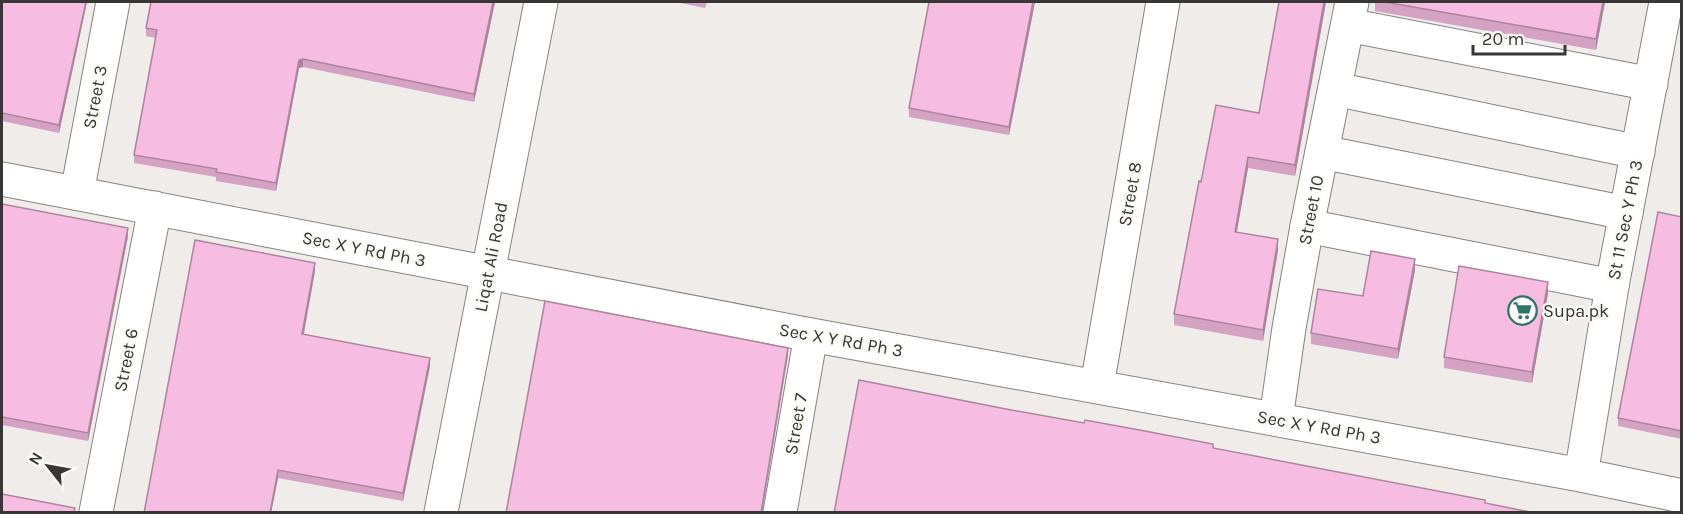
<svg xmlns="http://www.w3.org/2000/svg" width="1683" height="514" font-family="Karla,sans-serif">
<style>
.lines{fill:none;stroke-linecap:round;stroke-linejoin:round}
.minor-casing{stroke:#868480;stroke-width:35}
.tertiary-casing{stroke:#868480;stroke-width:35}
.minor{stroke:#fff;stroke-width:33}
.tertiary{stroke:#fff;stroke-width:33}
.wall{fill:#d4a2c2}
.shaded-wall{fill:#ad849e}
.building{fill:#f7bce1;stroke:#ad849e;stroke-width:1.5}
.labels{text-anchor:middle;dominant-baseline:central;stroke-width:4.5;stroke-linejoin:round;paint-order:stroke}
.street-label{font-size:18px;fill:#383735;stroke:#fcfaf6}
.poi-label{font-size:18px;fill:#383735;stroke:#fcfaf6;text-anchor:start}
</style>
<rect width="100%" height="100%" fill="#efece9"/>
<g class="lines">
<defs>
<g id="minor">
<path d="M 1348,25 L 1651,84"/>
<path d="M 1335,89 L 1638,152"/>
<path d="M 1322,152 L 1626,213"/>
<path d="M 77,193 L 113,2"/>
<path d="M 1307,226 L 1612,286"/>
<path d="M 1097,386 L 1163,2"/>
<path d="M 1276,419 L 1289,328 L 1307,226 L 1352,2"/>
<path d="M 1581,475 L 1612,286 L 1666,2"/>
<path d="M 96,512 L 155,208"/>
<path d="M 780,512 L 811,335"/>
</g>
<g id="tertiary">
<path d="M 2,179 L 811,335 L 1581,475 L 1682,496"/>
<path d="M 441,512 L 541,2"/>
</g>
</defs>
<use href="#minor" class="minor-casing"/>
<use href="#tertiary" class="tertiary-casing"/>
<use href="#minor" class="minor"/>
<use href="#tertiary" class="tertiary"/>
</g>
<g class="wall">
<path d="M 2,2 L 87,2 L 59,133 L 2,121 Z"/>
<path d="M 151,2 L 495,2 L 474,102 L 303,67 L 299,68 L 276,191 L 216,181 L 216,177 L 134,163 L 134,155 L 156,38 L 146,36 L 146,28 Z"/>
<path d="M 676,2 L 707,2 L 705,8 Z"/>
<path d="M 1035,2 L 1009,135 L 909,117 L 909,108 Z"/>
<path d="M 1326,2 L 1295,176 L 1248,168 L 1236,232 L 1278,250 L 1263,341 L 1174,325 L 1174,314 L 1201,182 L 1259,113 Z"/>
<path d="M 1375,2 L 1605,2 L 1596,50 L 1375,11 Z"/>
<path d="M 2,204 L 128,236 L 88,441 L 2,425 Z"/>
<path d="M 1682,217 L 1682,439 L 1618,426 L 1618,418 Z"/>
<path d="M 1415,270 L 1398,359 L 1311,344 L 1311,333 L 1363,296 Z"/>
<path d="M 315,271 L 304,334 L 430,366 L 403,501 L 278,478 L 271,513 L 144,513 Z"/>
<path d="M 1548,293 L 1532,383 L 1444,368 L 1444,357 Z"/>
</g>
<g class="shaded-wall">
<path d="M 86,2 L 87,2 L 59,133 L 59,125 Z"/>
<path d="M 493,2 L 495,2 L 474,102 L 474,94 Z"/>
<path d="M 1033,2 L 1035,2 L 1009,135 L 1009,127 Z"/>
<path d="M 1324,2 L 1326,2 L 1295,176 L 1295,165 Z"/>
<path d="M 1603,2 L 1605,2 L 1596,50 L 1596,39 Z"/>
<path d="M 303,59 L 303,67 L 299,68 L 276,191 L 276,183 L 299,60 Z"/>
<path d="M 1248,157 L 1248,168 L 1235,243 L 1235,232 Z"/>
<path d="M 128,228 L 128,236 L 88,441 L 88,433 Z"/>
<path d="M 1278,239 L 1278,250 L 1263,341 L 1263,330 Z"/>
<path d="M 1415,259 L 1415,270 L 1398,359 L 1398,349 Z"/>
<path d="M 315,263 L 315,271 L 302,342 L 302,334 Z"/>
<path d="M 1548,282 L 1548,293 L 1532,383 L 1532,372 Z"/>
<path d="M 788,348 L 788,356 L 762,513 L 761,513 Z"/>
<path d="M 430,358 L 430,366 L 403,501 L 403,493 Z"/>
<path d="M 278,470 L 278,478 L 271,513 L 270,513 Z"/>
</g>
<g class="building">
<path d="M 2,2 L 86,2 L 59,125 L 2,113 Z"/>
<path d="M 151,2 L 493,2 L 474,94 L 303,59 L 299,60 L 276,183 L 216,172 L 217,169 L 134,155 L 157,30 L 146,28 Z"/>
<path d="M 929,2 L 1033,2 L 1009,127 L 909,108 Z"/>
<path d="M 1279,2 L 1324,2 L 1295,165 L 1248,157 L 1235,232 L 1278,239 L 1263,330 L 1174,314 L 1199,181 L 1201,182 L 1216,105 L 1259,113 Z"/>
<path d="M 1385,2 L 1603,2 L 1596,39 Z"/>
<path d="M 2,204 L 128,228 L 88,433 L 2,417 Z"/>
<path d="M 1658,212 L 1682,217 L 1682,431 L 1618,418 Z"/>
<path d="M 195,240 L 315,263 L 302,334 L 430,358 L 403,493 L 278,470 L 270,513 L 144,513 Z"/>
<path d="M 1371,251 L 1415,259 L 1398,349 L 1311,333 L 1318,289 L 1363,296 Z"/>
<path d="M 1459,266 L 1548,282 L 1532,372 L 1444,357 Z"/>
<path d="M 545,301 L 788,348 L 761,513 L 506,513 Z"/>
<path d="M 859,380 L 1006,409 L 1084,423 L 1085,420 L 1145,431 L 1213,444 L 1213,448 L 1485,500 L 1485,503 L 1535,513 L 834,513 Z"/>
<path d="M 2,494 L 75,508 L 74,513 L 2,513 Z"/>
</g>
<defs>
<symbol id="supermarket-ring" viewBox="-11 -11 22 22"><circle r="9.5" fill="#fcfaf6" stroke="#30756a" stroke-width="1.5"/><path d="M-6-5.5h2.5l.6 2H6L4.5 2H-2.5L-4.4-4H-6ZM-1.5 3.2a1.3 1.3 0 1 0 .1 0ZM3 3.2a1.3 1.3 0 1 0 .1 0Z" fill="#30756a"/></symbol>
</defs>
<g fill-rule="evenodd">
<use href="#supermarket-ring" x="1506" y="294" width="33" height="33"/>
</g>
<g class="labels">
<g class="street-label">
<text transform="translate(95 97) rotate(-79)">Street 3</text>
<text transform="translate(1130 194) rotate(-80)">Street 8</text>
<text transform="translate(1311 210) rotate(-79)">Street 10</text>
<text transform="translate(1625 220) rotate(-79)">St 11 Sec Y Ph 3</text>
<text transform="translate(364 249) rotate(11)">Sec X Y Rd Ph 3</text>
<text transform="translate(491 257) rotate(-79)">Liqat Ali Road</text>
<text transform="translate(841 340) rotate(10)">Sec X Y Rd Ph 3</text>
<text transform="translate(126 360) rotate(-79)">Street 6</text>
<text transform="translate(796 424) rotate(-80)">Street 7</text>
<text transform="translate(1319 427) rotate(10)">Sec X Y Rd Ph 3</text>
</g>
<g class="poi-label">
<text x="1543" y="311">Supa.pk</text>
</g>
</g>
<rect width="1683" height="514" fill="none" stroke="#383735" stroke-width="6"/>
<g transform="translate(48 466) rotate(301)" stroke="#fcfaf6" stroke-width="4.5" paint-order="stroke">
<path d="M0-4.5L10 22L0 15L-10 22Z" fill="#383735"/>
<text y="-9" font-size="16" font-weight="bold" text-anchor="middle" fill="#383735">N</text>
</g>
<path d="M1473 45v9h92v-9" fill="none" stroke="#383735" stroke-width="3"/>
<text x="1482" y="45" font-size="18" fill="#383735" stroke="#fcfaf6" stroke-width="4.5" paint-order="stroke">20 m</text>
</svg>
